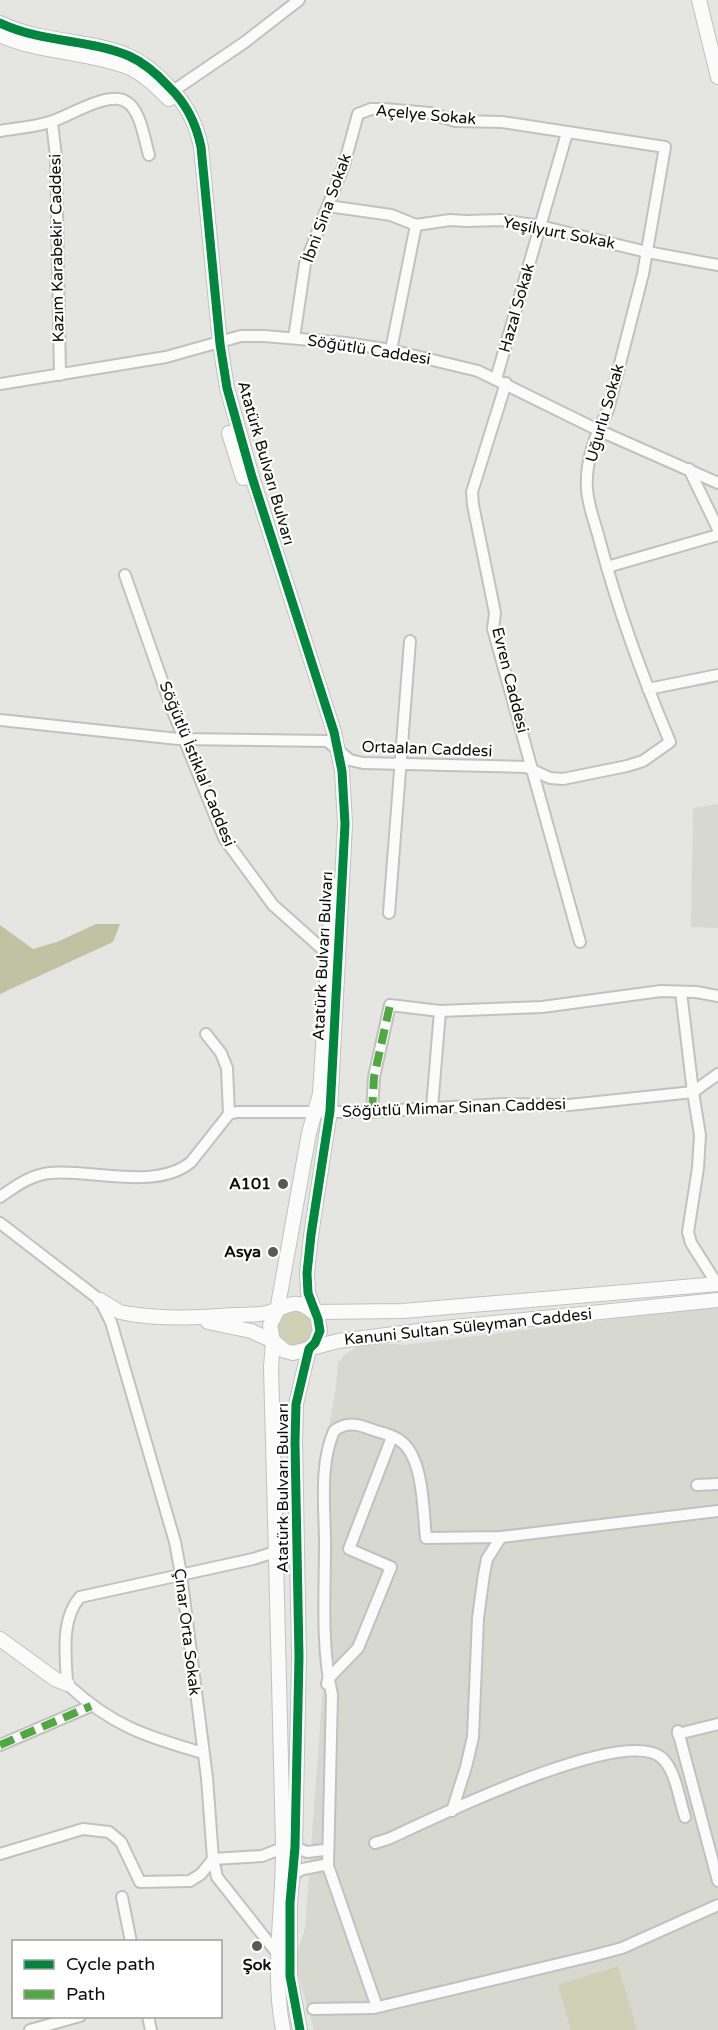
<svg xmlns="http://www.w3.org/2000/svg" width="718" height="2030" font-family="'Varela Round',sans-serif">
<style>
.built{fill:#d7d8d0}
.green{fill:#ced1b5}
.forest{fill:#c0c3a3}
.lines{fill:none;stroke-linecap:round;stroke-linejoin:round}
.minor-casing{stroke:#c1c2bf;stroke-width:14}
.tertiary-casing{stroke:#c1c2bf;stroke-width:16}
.minor{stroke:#fbfbfb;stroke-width:10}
.tertiary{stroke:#fbfbfb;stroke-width:14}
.quiet{stroke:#50a841;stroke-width:8;stroke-dasharray:15 8;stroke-linecap:butt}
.cycleway-casing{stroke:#fff;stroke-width:13}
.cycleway{stroke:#00873e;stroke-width:9}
.poi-dot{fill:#585956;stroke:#fff;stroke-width:2}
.labels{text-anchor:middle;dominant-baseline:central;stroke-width:4.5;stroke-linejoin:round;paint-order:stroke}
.street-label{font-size:16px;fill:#0c0d0b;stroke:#fff}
.poi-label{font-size:16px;font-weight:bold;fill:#0c0d0b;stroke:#fff;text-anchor:end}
</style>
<rect width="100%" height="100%" fill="#e5e6e2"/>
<g class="built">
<path d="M 718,804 L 718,928 L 691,927 L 693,808 Z"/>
<path d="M 718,1306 L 718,2030 L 314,2030 L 294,1960 L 305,1929 L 323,1686 L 317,1496 L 336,1387 L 338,1363 L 345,1354 L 365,1342 L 404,1345 Z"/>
</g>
<g class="green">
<circle cx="296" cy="1329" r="18"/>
<path d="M 618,1966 L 637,2030 L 571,2030 L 558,1985 Z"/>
</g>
<path class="forest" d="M 96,924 L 120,924 L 113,942 L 0,994 L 0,925 L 33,949 L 57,942 Z"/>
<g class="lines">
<defs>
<g id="minor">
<path d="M 173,91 L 245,42 L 299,0"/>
<path d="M 52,122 L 56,157 L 60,375"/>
<path d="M 0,131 C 17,128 34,127 50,122 C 68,117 107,91 125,101 C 141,109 144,139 149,155"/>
<path d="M 328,206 L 391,215 L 416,225 L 450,220 L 466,221 L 501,220 L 540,226 L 647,252 L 718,265"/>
<path d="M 391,350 L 416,225"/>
<path d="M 496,379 L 567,133"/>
<path d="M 506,383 L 472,492 L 473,505 L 495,613 L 493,629 L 580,942"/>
<path d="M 0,384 L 166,357 L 241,336 L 264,336 L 346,343 L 391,350 L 478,371 L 598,430 L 718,483"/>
<path d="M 689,469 L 718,529"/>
<path d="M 607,567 L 718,535"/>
<path d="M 125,575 L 172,709 L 224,838 L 273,905 L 329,955"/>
<path d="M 648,689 L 718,675"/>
<path d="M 0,720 L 178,739 L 327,741 L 350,760 L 363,763 L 526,767 L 550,778 L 563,779 L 627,766 L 643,761 L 670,742 C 643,678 618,610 600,542 C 596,525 588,507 587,489 C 585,463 596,433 608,410 L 643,274 L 665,147 L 502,122 L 455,121 L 430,113 L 384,109 L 371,109 L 358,114 L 344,165 L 305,264 L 294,338"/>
<path d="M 389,913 L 410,641"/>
<path d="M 681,992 L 693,1092 L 700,1135 L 698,1168 L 688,1232 L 691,1243 L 717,1284"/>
<path d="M 206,1034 L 221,1053 L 227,1068 L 229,1114"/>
<path d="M 432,1108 L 440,1011"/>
<path d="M 372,1112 L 374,1077 L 390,1005 L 440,1011 L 542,1007 L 661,991 L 696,992 L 718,996"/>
<path d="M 0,1197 C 16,1186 30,1175 50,1173 C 91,1169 156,1191 191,1162 L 229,1114 L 237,1112 L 365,1112 L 503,1104 L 569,1105 L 693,1092 L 718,1074"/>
<path d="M 0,1223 L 100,1300 L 111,1322 L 175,1542 L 181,1574 L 207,1778 L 213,1859 L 217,1877 L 277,1953"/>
<path d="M 697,1485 L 718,1484"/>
<path d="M 327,1684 L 328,1679 L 358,1648 L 391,1567 L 349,1549 L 392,1437"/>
<path d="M 678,1731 L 718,1881"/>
<path d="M 678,1734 L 718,1724"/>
<path d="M 0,1745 L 91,1706"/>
<path d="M 203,1753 C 145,1736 112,1726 67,1684 C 66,1656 60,1620 80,1597 L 253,1559 L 275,1552"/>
<path d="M 452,1811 L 466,1767 L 473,1737 L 478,1618 L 484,1574 L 487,1559 L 501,1537"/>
<path d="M 375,1843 L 388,1839 C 432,1819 625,1724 662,1758 C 676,1771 679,1799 685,1817"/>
<path d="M 295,1847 L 307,1852 L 324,1850"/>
<path d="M 0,1854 L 83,1829 L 109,1832 L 121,1842 L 140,1882 L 190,1881 L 201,1874 L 213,1859 L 262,1856 L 283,1848"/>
<path d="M 293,1874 L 303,1869 L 324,1865"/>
<path d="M 122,1897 L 131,1942"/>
<path d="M 377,2007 L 328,1866 L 332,1695 C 321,1646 325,1594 325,1544 C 325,1508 319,1465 334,1431 C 347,1421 358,1424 373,1430 C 383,1433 396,1436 403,1443 C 424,1462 423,1512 426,1538 L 501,1537 L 718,1511"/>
<path d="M 313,2009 L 374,2008 L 592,1956 L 622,1948 L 718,1905"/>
<path d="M 148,2016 L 151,2030"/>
<path d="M 30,2030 L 80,2016"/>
</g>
<g id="tertiary">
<path d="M 699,0 L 718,77"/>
<path d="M 0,23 C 42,43 89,39 129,56 C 145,63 158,75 169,87 C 187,104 196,123 201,147 L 220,344 L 227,388 L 252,477 L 334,732 L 342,771 L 345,824 L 330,1111 L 311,1235 L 307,1273 L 308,1293 L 318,1319 L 320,1331 L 315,1343 L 309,1349 L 296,1404 L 295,1442 L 299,1657 L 295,1847 L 290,1903 L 290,1976 L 300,2030"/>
<path d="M 0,35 C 39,53 85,51 125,66 C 142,72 157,87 169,99"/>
<path d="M 229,433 L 243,478"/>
<path d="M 100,1300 L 120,1312 L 130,1314 C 164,1319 199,1318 233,1315 C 244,1315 256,1315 266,1313 C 286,1309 294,1295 313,1312 L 403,1311 L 718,1284"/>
<path d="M 208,1322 L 251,1331 L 273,1341 L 285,1351 L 293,1353 L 338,1341 L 435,1329 L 718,1300"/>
<path d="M 0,1639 L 55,1679 L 67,1684"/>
<path d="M 283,2030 C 271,1968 284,1907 283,1844 C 280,1685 275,1526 271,1367 L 273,1341 L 270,1325 L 277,1311 L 309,1133 L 320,1094 L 333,885"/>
</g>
</defs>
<use href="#minor" class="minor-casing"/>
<use href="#tertiary" class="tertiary-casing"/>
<use href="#minor" class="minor"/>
<use href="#tertiary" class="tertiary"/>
<g class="quiet">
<path d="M 372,1112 L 374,1077 L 390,1005"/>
<path d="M 0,1745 L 91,1706"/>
</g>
<defs>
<path id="cycleway" d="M 0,23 C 42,43 89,39 129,56 C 145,63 158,75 169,87 C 187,104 196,123 201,147 L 220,344 L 227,388 L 252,477 L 334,732 L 342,771 L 345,824 L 330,1111 L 311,1235 L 307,1273 L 308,1293 L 318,1319 L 320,1331 L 315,1343 L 309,1349 L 296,1404 L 295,1442 L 299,1657 L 295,1847 L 290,1903 L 290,1976 L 300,2030"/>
</defs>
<use href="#cycleway" class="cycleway-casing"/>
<use href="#cycleway" class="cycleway"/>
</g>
<g class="poi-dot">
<circle cx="283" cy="1184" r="6"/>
<circle cx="273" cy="1252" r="6"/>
<circle cx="257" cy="1946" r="6"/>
</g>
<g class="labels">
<g class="street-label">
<text transform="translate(426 115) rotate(5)">Açelye Sokak</text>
<text transform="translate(327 208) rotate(-70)">İbni Sina Sokak</text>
<text transform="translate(559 233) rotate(11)">Yeşilyurt Sokak</text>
<text transform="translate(57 248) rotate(-91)">Kazım Karabekir Caddesi</text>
<text transform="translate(517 308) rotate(-74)">Hazal Sokak</text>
<text transform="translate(369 350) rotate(9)">Söğütlü Caddesi</text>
<text transform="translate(605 413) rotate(-74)">Uğurlu Sokak</text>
<text transform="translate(266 463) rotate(74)">Atatürk Bulvarı Bulvarı</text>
<text transform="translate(510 680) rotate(76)">Evren Caddesi</text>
<text transform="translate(427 749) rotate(2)">Ortaalan Caddesi</text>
<text transform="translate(197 764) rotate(68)">Söğütlü İstiklal Caddesi</text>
<text transform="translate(323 956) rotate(-87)">Atatürk Bulvarı Bulvarı</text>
<text transform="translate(454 1108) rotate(-2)">Söğütlü Mimar Sinan Caddesi</text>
<text transform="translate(468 1327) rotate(-6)">Kanuni Sultan Süleyman Caddesi</text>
<text transform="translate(283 1488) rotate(-90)">Atatürk Bulvarı Bulvarı</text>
<text transform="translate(187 1632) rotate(83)">Çınar Orta Sokak</text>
</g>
<g class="poi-label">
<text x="271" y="1184">A101</text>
<text x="261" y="1252">Asya</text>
<text x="257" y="1965" text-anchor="middle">Şok</text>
</g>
</g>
<rect x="12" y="1940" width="210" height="78" fill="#ffffff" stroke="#9e9e9d" stroke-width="1.5"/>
<rect x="24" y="1960" width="30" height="9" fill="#00873e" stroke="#9e9e9d" stroke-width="1.5"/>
<text x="66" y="1970" font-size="18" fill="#0c0d0b">Cycle path</text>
<rect x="24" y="1990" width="30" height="9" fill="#50a841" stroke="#9e9e9d" stroke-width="1.5"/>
<text x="66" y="2000" font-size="18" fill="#0c0d0b">Path</text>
</svg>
